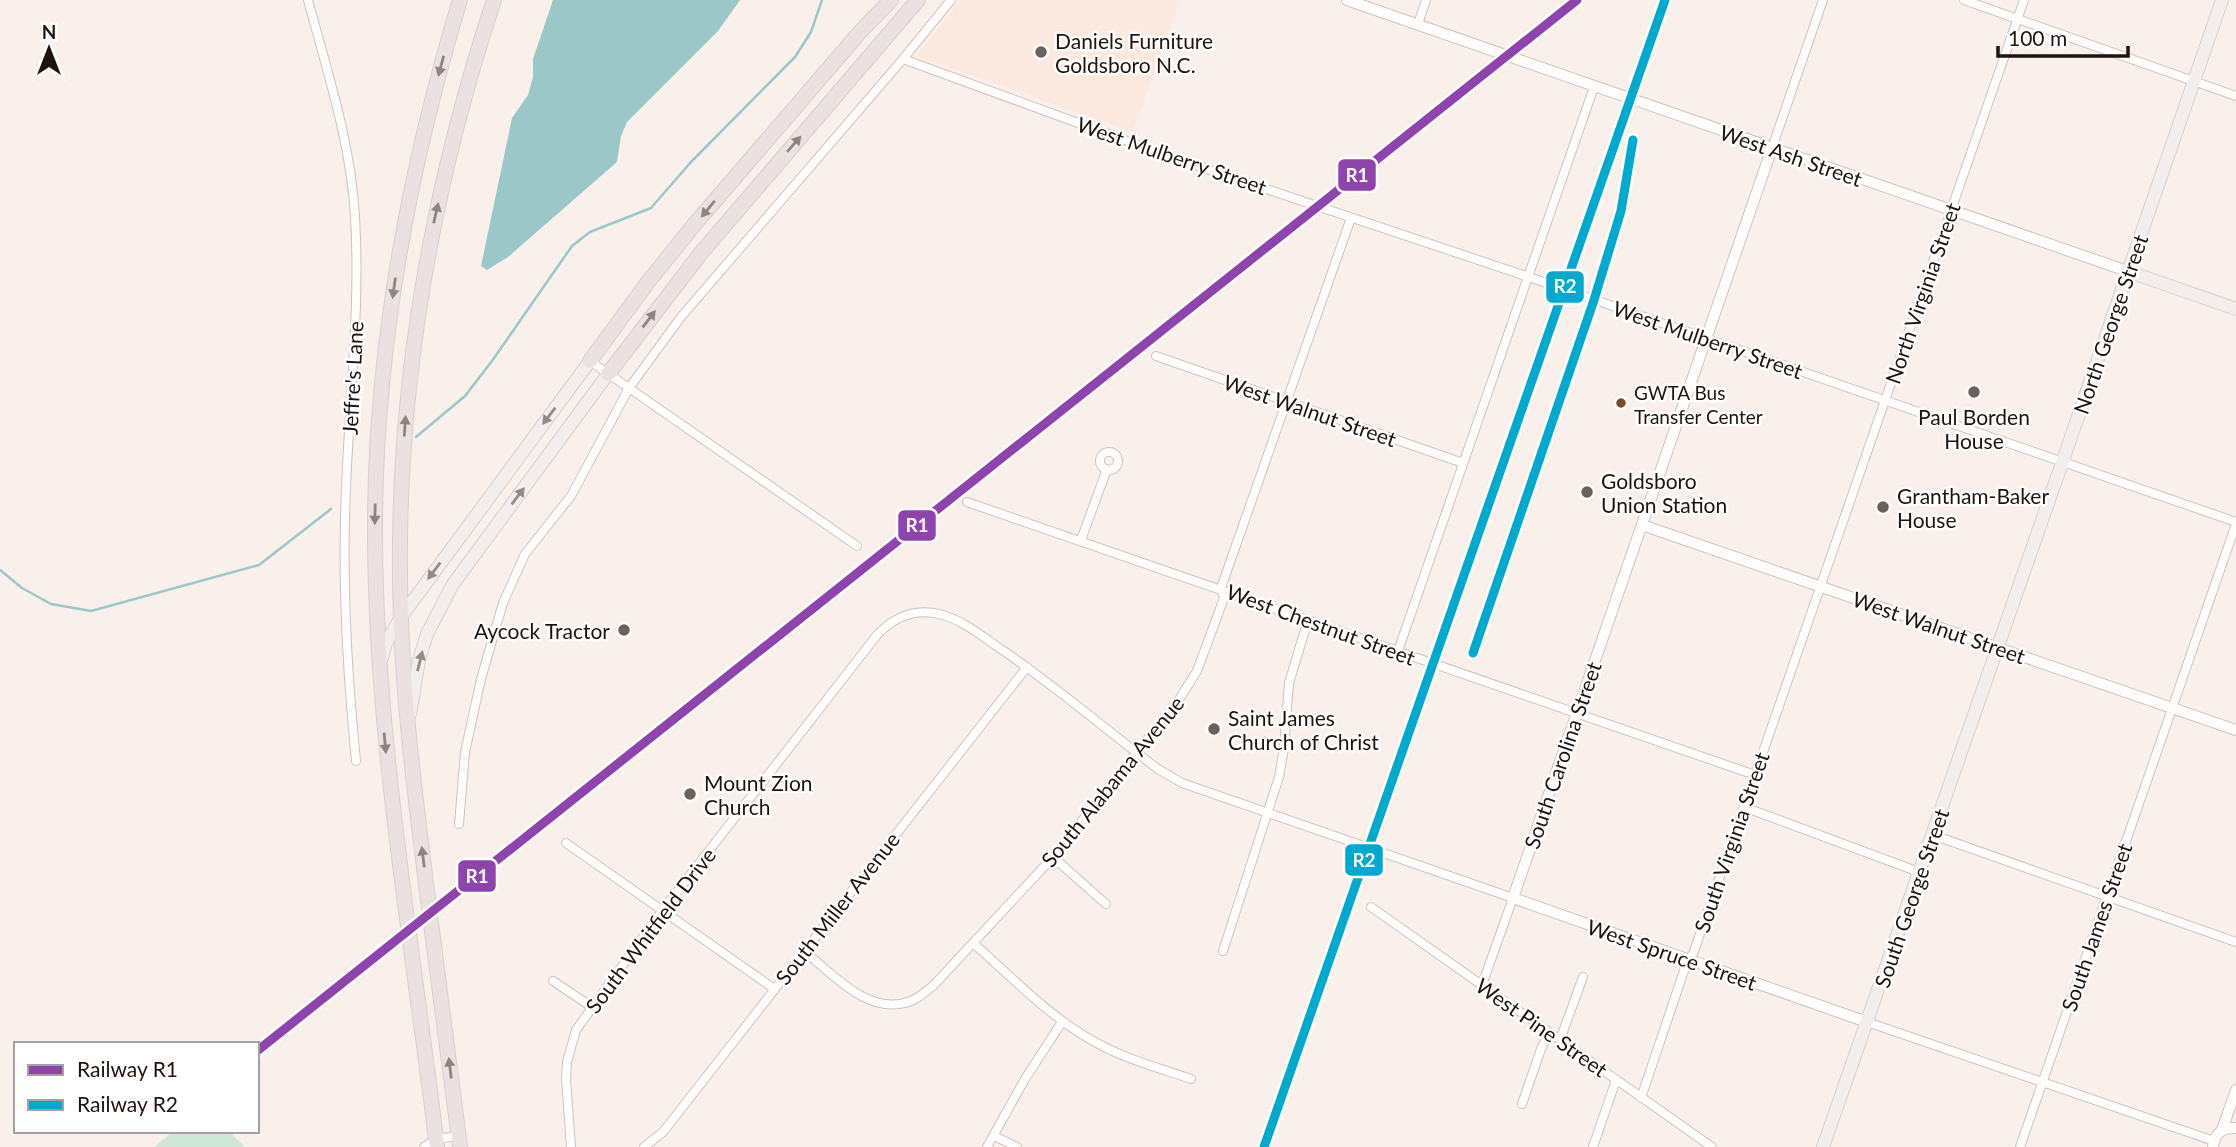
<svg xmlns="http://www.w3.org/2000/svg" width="2236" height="1147" font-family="Lato,sans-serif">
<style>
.built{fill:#fbe8de}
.green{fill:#cee6d5}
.water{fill:#9cc7c9}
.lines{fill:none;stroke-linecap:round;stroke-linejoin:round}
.stream{stroke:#9cc7c9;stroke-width:2.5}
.street-casing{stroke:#cdc2bd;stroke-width:10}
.secondary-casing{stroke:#cdc2bd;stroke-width:12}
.primary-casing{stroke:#d4cfcc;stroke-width:14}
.highway-casing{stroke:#d4cfcc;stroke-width:16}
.street{stroke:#fefdfc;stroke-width:8}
.secondary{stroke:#fefdfc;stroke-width:10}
.primary{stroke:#f3edec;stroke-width:12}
.highway{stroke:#ece1e1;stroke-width:14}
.rail-1-casing{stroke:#fff;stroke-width:14}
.rail-2-casing{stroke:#fff;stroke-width:14}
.rail-1{stroke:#8e44ad;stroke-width:9}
.rail-2{stroke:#00a9ce;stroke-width:9}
.oneway{fill:#908481}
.oneway2{fill:#948b87}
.poi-dot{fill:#6b605a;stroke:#fff;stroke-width:2.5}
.bus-dot{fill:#7a4b2a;stroke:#fff;stroke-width:2.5}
.labels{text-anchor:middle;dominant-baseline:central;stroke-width:5;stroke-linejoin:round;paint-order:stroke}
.bus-label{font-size:19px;fill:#1f130c;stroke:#fff;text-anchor:start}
.poi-label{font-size:21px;fill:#1f130c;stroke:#fff;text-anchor:start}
.street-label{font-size:21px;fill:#1f130c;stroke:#fff}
.line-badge{stroke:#fff;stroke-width:2.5}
.badge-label{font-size:19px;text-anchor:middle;font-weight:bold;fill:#fff}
</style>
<rect width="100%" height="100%" fill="#f9f0ec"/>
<path class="built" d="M 961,0 L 1176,0 L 1180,1 L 1133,132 L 916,56 Z"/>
<path class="green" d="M 174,1131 L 229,1131 L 245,1147 L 154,1147 Z"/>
<path class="water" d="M 553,0 L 740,0 L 718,31 L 627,122 L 621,136 L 617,162 L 508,257 L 487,270 L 481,266 L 512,118 L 528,95 L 533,77 L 533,59 Z"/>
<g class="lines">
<g class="stream">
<path d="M 416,437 L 465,396 L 492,361 L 572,246 L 590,232 L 651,208 L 691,162 L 795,57 L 811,32 L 822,0"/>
<path d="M 0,570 L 22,588 L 51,604 L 91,611 L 259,565 L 331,509"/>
</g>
<defs>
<g id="street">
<path d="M 308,0 C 327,71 351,143 355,217 C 361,317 347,418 345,518 C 343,599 348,681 356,761"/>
<path d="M 1964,0 L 2236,96"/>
<path d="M 1418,24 L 1426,0"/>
<path d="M 903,59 L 1171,157 L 1529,277 L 2236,522"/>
<path d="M 1772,148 L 1823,0"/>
<path d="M 1156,356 L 1463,463"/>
<path d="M 590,361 L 857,546"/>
<circle cx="1109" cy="461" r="9"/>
<path d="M 967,502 L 1755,775"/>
<path d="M 1081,540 L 1107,469"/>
<path d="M 1398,651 L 1594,87"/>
<path d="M 1744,807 L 1919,872"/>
<path d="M 459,824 L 465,752 L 481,679 L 503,603 L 525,554 L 571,496 L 629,388 L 681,317 L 903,59 L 951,0"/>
<path d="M 1933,835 L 2236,942"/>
<path d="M 566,843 L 773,988"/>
<path d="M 1053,857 L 1106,904"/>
<path d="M 1371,907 L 1712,1147"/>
<path d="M 973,943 C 1012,977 1049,1017 1095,1042 C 1125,1059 1159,1068 1191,1079"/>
<path d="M 804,951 C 834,975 869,1017 911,1001 C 919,998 926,991 933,986 L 1053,857 L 1180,698 L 1197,671 L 1224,598 L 1221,588 L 1351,218"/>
<path d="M 1223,951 L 1279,777 L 1284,748 L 1289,683 L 1308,620"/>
<path d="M 553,981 L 592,1007"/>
<path d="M 1867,1022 L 2214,1141"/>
<path d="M 1560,1040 L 1583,977"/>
<path d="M 1641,1098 L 1688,959 L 1693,954 L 1729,850 L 2024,0"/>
<path d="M 1522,1104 L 1541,1049 L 1549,1033"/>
<path d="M 994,1136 L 1017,1147"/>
<path d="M 424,1147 L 436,1139 L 458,1136"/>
<path d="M 571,1147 L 566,1079 L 567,1062 L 576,1030 L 662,911 L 877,635 C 894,617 914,608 939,614 C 960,619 978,633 995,645 C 1052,683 1104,728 1158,769 L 1182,783 L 1513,898 L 1482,985"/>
<path d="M 644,1147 L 663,1132 L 1027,667"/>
<path d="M 987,1147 L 1025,1079 L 1062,1022"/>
<path d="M 1593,1147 L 1616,1080"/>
<path d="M 2020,1147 L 2236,524"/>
</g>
<g id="secondary">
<path d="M 1347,0 L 2127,271"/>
<path d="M 1772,148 L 1513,898 L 1867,1022"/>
<path d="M 1642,525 L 2236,730"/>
<path d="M 2222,1130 L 2236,1090"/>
<path d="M 2213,1147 C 2214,1134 2223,1127 2236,1128"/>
</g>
<g id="primary">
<path d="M 2127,271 L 2236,309"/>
<path d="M 382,658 L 386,643 L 401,617 L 590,361"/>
<path d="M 410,714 L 419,660 L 427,634 L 453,584 L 608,374"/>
<path d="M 1823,1147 L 2062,463 L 2222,0"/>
</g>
<g id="highway">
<path d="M 590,361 L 648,282 L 694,225 L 860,32 L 891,0"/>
<path d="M 608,374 L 701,253 L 918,0"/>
<path d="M 437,1147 C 412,939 374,732 375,521 C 376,345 409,169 460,0"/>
<path d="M 460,1147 C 449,1062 438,977 427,892 C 416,802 404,711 401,620 C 393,409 428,200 494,0"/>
</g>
</defs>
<use href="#street" class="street-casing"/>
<use href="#secondary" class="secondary-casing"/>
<use href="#primary" class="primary-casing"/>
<use href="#highway" class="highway-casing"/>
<use href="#street" class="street"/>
<use href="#secondary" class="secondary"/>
<use href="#primary" class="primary"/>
<use href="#highway" class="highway"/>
<defs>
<path id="rail-1" d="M 257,1051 L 1577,0"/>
<g id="rail-2">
<path d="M 1473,653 L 1594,300 L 1621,211 L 1633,140"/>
<path d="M 1264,1147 L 1665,0"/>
</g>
</defs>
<use href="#rail-1" class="rail-1-casing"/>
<use href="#rail-2" class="rail-2-casing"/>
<use href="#rail-1" class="rail-1"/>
<use href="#rail-2" class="rail-2"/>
</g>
<defs><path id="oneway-solid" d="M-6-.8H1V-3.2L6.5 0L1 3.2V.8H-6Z" transform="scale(1.75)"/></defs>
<g class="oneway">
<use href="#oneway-solid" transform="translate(441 66) rotate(105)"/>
<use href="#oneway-solid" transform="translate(794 144) rotate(-49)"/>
<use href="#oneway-solid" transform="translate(708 209) rotate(130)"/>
<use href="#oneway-solid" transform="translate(436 213) rotate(-77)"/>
<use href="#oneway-solid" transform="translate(394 288) rotate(98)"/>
<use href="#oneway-solid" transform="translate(649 319) rotate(-53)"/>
<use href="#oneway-solid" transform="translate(405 426) rotate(-86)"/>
<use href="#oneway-solid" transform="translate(375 514) rotate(91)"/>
<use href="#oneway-solid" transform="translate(385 743) rotate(85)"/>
<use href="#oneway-solid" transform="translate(423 857) rotate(-97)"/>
<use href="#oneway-solid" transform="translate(450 1068) rotate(-97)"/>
</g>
<g class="oneway2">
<use href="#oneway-solid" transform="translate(549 416) rotate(127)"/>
<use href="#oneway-solid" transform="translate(518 496) rotate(-53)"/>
<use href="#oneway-solid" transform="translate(434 571) rotate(127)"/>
<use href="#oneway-solid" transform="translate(420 661) rotate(-76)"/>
</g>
<g class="poi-dot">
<circle cx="1041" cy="52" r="7"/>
<circle cx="1974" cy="392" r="7"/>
<circle cx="1587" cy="492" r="7"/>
<circle cx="1883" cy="507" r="7"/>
<circle cx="624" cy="630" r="7"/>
<circle cx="1214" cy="729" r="7"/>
<circle cx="690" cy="794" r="7"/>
</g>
<circle class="bus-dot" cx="1621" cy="403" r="6"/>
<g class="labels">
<g class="bus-label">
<text x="1634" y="392">GWTA Bus<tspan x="1634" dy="24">Transfer Center</tspan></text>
</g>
<g class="poi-label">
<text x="1055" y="40">Daniels Furniture<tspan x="1055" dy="24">Goldsboro N.C.</tspan></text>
<text x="1974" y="416" text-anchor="middle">Paul Borden<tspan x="1974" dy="24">House</tspan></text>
<text x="1601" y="480">Goldsboro<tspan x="1601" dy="24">Union Station</tspan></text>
<text x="1897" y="495">Grantham-Baker<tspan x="1897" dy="24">House</tspan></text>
<text x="610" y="630" text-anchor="end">Aycock Tractor</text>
<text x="1228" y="717">Saint James<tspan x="1228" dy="24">Church of Christ</tspan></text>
<text x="704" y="782">Mount Zion<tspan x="704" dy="24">Church</tspan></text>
</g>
<g class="street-label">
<text transform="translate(1172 155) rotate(19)">West Mulberry Street</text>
<text transform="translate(1791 155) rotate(19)">West Ash Street</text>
<text transform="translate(1922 293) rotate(-71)">North Virginia Street</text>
<text transform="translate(2110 324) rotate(-71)">North George Street</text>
<text transform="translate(1708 339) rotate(19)">West Mulberry Street</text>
<text transform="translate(352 378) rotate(-87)">Jeffre's Lane</text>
<text transform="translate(1310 410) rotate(19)">West Walnut Street</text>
<text transform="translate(1321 624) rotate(20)">West Chestnut Street</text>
<text transform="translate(1939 627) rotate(19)">West Walnut Street</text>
<text transform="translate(1562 755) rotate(-71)">South Carolina Street</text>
<text transform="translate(1112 781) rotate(-51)">South Alabama Avenue</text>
<text transform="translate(1731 842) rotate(-71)">South Virginia Street</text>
<text transform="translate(1911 898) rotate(-71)">South George Street</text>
<text transform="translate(837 908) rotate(-52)">South Miller Avenue</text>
<text transform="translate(2096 927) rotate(-71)">South James Street</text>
<text transform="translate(650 930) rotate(-53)">South Whitfield Drive</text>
<text transform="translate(1672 954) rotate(19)">West Spruce Street</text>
<text transform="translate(1542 1027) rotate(35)">West Pine Street</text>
</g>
</g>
<g class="line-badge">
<rect x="1337" y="158" width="40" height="34" rx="7" fill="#8e44ad"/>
<rect x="1545" y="270" width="40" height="34" rx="7" fill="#00a9ce"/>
<rect x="897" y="509" width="40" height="33" rx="7" fill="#8e44ad"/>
<rect x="1344" y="843" width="40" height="34" rx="7" fill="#00a9ce"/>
<rect x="457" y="859" width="40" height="34" rx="7" fill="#8e44ad"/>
</g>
<g class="badge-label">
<text x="1357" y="182">R1</text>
<text x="1565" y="293">R2</text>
<text x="917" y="532">R1</text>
<text x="1364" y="867">R2</text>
<text x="477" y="883">R1</text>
</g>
<rect x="14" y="1042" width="245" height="91" fill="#ffffff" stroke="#a5a19e" stroke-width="2"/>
<rect x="28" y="1065" width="35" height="10" fill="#8e44ad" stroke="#a5a19e" stroke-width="2"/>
<text x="77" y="1077" font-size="21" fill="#1f130c">Railway R1</text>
<rect x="28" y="1100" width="35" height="10" fill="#00a9ce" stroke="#a5a19e" stroke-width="2"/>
<text x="77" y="1112" font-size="21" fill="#1f130c">Railway R2</text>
<g transform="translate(49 49)" stroke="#ffffff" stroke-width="5" paint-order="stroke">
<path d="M0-5L12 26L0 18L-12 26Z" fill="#1f130c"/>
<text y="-10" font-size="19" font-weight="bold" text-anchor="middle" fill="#1f130c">N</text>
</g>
<path d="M1998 46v10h130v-10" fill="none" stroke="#1f130c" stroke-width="3.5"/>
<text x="2008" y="46" font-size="21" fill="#1f130c" stroke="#ffffff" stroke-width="5" paint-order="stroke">100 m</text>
</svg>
